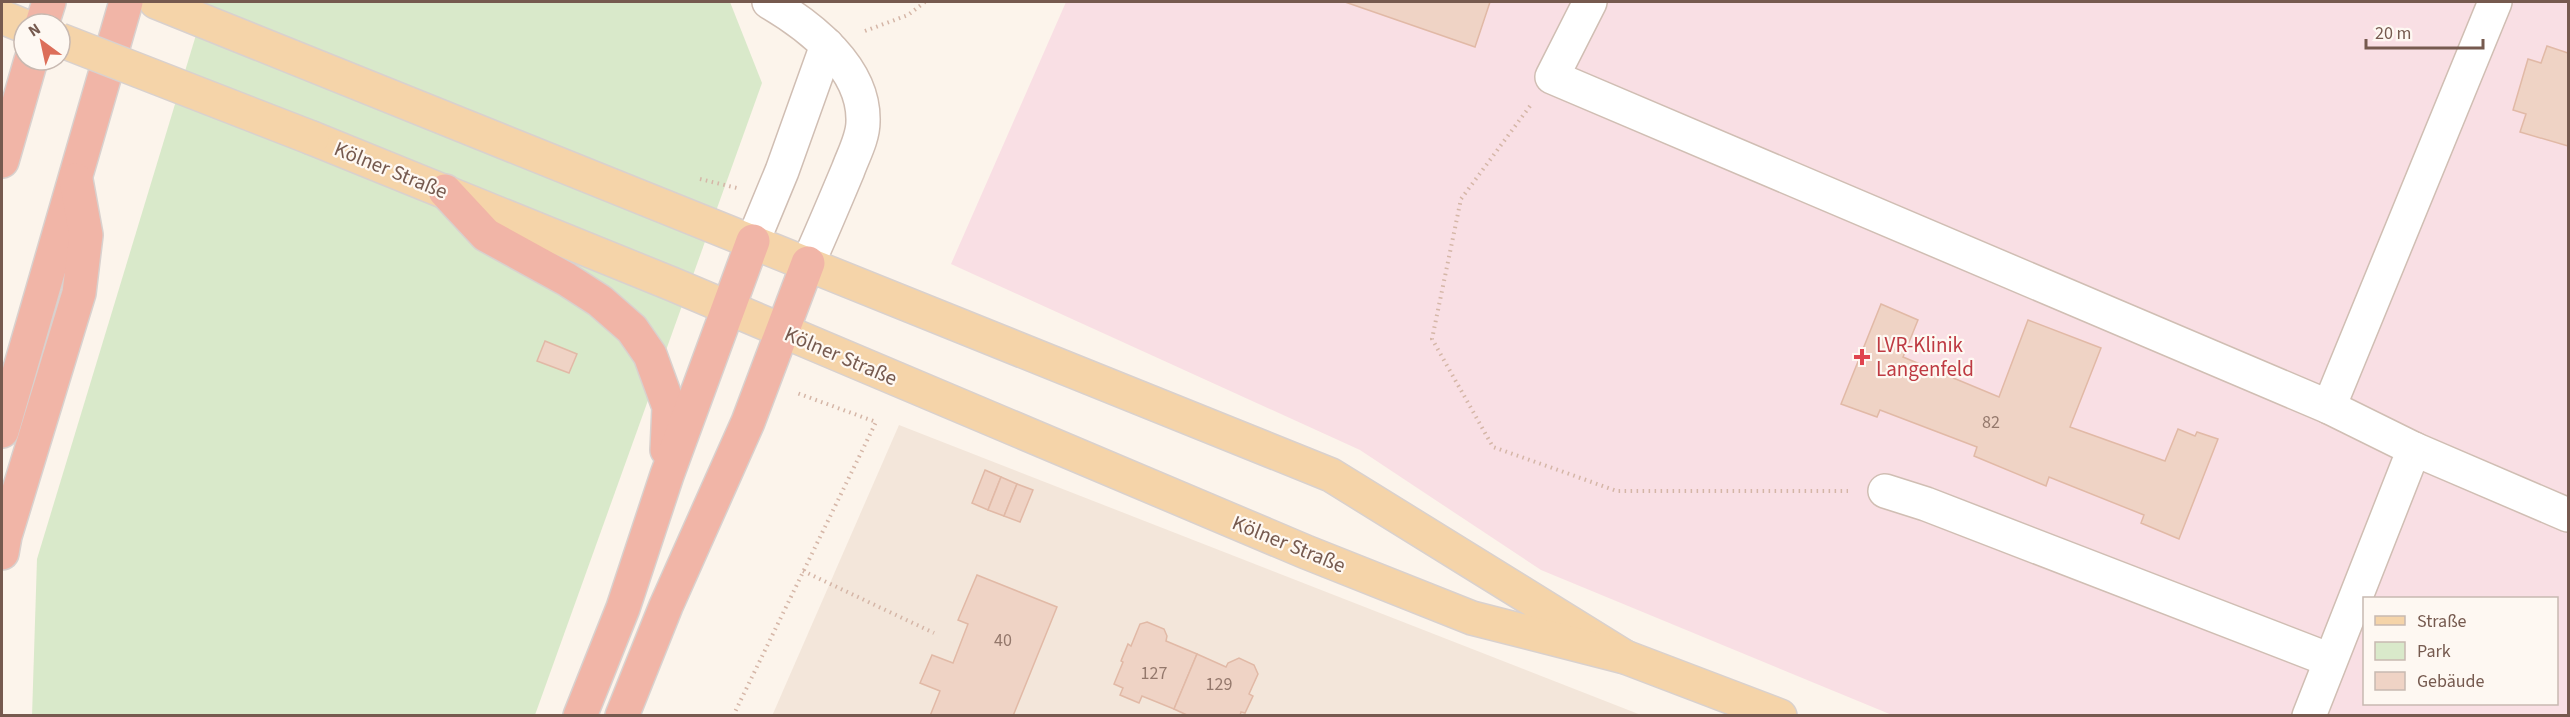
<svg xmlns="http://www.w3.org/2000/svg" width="2570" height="717" font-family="'Source Sans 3',sans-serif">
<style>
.residential{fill:#f3e6da}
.medical{fill:#f9dfe4;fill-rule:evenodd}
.green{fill:#d9e9ca}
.building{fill:#efd3c5;stroke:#e1b9a6;stroke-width:1.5}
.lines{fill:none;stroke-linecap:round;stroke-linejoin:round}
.minor-casing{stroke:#d0beb3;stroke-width:36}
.major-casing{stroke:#d9d1ce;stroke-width:36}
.highway-casing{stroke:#d9d1ce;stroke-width:36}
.path{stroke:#d5b6a7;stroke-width:4;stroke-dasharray:1.5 4.5;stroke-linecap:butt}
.minor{stroke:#fff;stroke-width:33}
.major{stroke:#f5d4a9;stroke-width:33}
.highway{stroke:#f1b5a7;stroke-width:33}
.major-bridge-casing{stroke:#d9d1ce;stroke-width:36;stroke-linecap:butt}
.major-bridge{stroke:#f5d4a9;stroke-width:33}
.health-dot{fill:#e0444e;stroke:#fef8f2;stroke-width:2}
.labels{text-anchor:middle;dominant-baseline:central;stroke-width:4.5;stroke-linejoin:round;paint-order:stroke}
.number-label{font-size:18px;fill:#94786c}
.street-label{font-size:21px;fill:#765a4f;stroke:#fef8f2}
.health-label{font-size:21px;fill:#be3a42;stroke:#fef8f2;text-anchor:start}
</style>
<rect width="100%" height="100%" fill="#fcf4eb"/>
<path class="residential" d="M 899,425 L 1641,715 L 772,716 Z"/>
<path class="medical" d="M 1066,2 L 2568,2 L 2568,715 L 1892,715 L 1541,570 L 1360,450 L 951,264 ZM 2364,598 L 2556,598 L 2556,704 L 2364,704 Z"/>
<path class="green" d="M 206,2 L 730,2 L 762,83 L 535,715 L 32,716 L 37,559 Z"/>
<g class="building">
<path d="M 1345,2 L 1490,2 L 1475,47 Z"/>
<path d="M 2547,46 L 2568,53 L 2568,146 L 2520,132 L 2526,114 L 2513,110 L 2528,59 L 2541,63 Z"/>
<path d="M 1881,304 L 1918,320 L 1903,357 L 1999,397 L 2028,320 L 2101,348 L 2070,427 L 2165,461 L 2178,429 L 2195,436 L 2197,432 L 2218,439 L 2179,539 L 2141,523 L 2144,515 L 2049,477 L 2046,486 L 1974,456 L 1977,447 L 1880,410 L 1877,417 L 1841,404 Z"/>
<path d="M 545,341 L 577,354 L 569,373 L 537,361 Z"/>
<path d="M 985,470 L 1001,477 L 988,510 L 972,503 Z"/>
<path d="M 1001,477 L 1017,484 L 1004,516 L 988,510 Z"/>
<path d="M 1017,484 L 1033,490 L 1020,522 L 1004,516 Z"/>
<path d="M 977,575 L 1057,607 L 1013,716 L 930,716 L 940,691 L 920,683 L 932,655 L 953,663 L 968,624 L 958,620 Z"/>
<path d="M 1147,622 L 1164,629 L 1167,636 L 1166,641 L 1197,654 L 1174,709 L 1142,696 L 1139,703 L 1120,695 L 1123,688 L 1114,684 L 1123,662 L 1121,661 L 1128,644 L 1131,646 L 1140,624 Z"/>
<path d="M 1197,654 L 1226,667 L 1228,663 L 1239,658 L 1254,665 L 1258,674 L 1249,694 L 1253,696 L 1245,713 L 1241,712 L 1240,716 L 1189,716 L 1174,709 Z"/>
</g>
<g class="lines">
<defs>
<g id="minor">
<path d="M 769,2 C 810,26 865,68 863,122 C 863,138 853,156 848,170 C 835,201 822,232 808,263"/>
<path d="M 1590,2 L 1552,77 L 2329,407 L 2414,449 L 2309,716"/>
<path d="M 753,241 L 782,171 L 827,45"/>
<path d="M 2329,407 L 2495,2"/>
<path d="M 2414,449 L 2568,515"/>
<path d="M 1885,491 L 1926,504 L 2330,660"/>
</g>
<g id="major">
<path d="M 156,2 L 1331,475 L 1625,657"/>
<path d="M 2,17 L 24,26"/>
<path d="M 312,138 L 672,284 L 1306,552 L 1472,618 L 1625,657 L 1780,716"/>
</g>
<g id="highway">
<path d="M 42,24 L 49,2"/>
<path d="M 2,161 L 31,60"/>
<path d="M 445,191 L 486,235 L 566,279 L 600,301 L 632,329 L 650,355 L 669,407 L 667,450"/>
<path d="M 2,431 L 126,2"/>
<path d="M 2,553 L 5,536 L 79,293 L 86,235 L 76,180"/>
<path d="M 580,716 L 623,608 L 667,475 L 753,241"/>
<path d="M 622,716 L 666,606 L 748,422 L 808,263"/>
</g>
</defs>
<use href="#minor" class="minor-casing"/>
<use href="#major" class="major-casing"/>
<use href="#highway" class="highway-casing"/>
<g class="path">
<path d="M 865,31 L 908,15 L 925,2"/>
<path d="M 1530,106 L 1461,199 L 1432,339 L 1493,447 L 1617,491 L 1848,491"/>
<path d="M 700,179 L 737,188"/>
<path d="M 803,571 L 934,633"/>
<path d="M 733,716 L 876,422 L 797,393"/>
</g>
<use href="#minor" class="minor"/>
<use href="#major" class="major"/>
<use href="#highway" class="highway"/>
<defs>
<path id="major-bridge" d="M 60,40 L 312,138"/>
</defs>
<use href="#major-bridge" class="major-bridge-casing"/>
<use href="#major-bridge" class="major-bridge"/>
</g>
<path class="health-dot" d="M1859 348h6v6h6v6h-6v6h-6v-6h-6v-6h6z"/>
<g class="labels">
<g class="number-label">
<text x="1991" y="422">82</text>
<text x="1003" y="640">40</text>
<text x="1154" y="673">127</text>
<text x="1219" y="684">129</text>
</g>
<g class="street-label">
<text transform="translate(391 170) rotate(22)">Kölner Straße</text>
<text transform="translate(841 356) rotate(23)">Kölner Straße</text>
<text transform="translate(1289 544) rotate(22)">Kölner Straße</text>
</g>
<g class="health-label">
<text x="1876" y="345">LVR-Klinik<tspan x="1876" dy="24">Langenfeld</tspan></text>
</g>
</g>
<rect width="2570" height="717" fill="none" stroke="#765a4f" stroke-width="6"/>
<rect x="2363" y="597" width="195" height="108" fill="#fef8f2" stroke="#c8b9b1" stroke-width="1.5"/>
<rect x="2375" y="616" width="30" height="9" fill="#f5d4a9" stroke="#c8b9b1" stroke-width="1.5"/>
<text x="2417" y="627" font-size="18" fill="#765a4f">Straße</text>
<rect x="2375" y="642" width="30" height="18" fill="#d9e9ca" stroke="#c8b9b1" stroke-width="1.5"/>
<text x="2417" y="657" font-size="18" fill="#765a4f">Park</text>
<rect x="2375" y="672" width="30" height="18" fill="#efd3c5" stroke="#c8b9b1" stroke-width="1.5"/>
<text x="2417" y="687" font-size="18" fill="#765a4f">Gebäude</text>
<g transform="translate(42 42) rotate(327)"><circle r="28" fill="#fef8f2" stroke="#c8b9b1" stroke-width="1.5"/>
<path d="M0-4.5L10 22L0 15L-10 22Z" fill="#dc6e59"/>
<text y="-9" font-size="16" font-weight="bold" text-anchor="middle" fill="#765a4f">N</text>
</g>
<path d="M2366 39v9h117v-9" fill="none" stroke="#765a4f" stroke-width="3"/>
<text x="2375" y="39" font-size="18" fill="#765a4f" stroke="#fef8f2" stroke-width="4.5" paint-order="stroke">20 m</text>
</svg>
